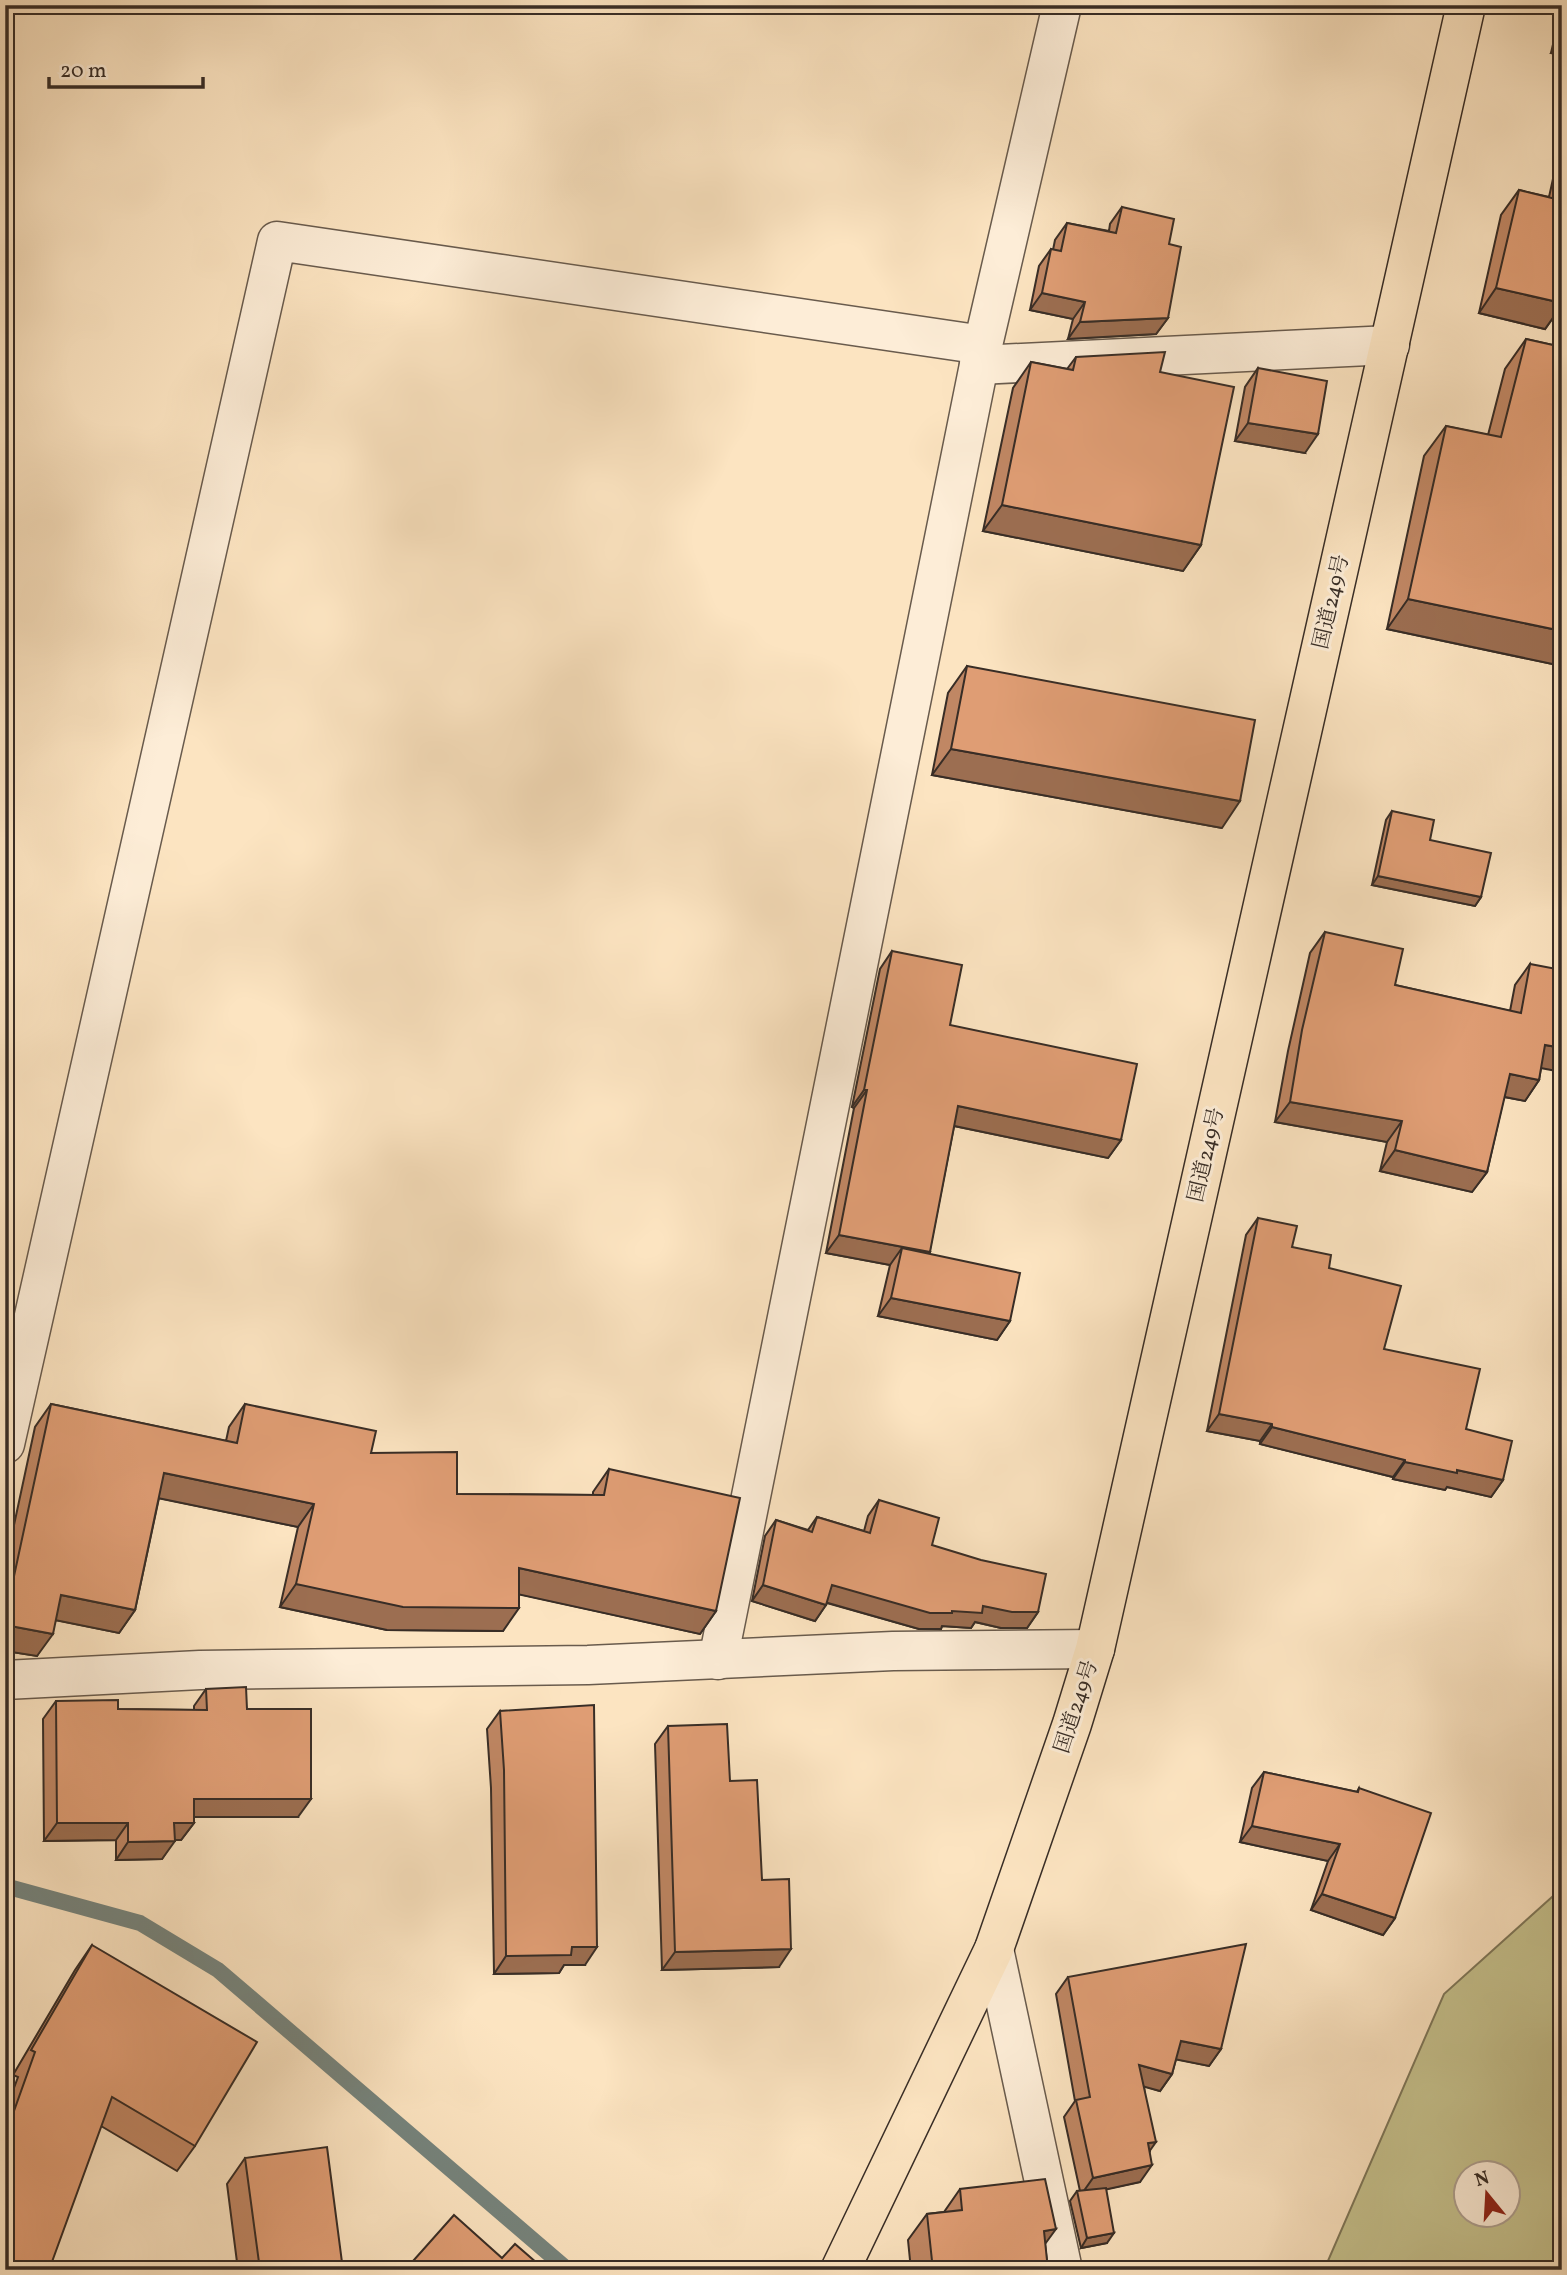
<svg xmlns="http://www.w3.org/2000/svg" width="1567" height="2275" font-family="Vollkorn,'Noto Serif JP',serif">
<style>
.green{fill:#c6c28e;stroke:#7f785a;stroke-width:2;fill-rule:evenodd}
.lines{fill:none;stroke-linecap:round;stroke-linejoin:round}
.stream{stroke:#76847d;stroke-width:16}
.minor-casing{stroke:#695b4d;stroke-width:41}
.highway-casing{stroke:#382d26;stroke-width:41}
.minor{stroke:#fdedd7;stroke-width:38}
.highway{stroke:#fce4c1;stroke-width:38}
.wall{fill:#c08764;stroke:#382d26;stroke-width:2}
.shaded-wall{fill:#9c6e51;stroke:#382d26;stroke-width:2}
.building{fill:#df9d74;stroke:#382d26;stroke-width:2}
.labels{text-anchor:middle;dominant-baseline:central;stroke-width:6;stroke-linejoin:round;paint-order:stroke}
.street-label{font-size:21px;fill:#382d26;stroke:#fdedd7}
</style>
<rect width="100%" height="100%" fill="#fce4c1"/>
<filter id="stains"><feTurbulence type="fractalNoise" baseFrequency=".00286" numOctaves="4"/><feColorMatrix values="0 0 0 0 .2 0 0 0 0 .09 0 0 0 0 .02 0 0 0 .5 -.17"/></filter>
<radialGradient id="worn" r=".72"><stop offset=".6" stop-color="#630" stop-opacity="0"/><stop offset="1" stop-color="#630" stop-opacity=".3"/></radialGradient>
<path class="green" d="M 1562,1888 L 1562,2270 L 1324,2270 L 1444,1994 ZM 1466,2174 L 1508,2174 L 1508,2216 L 1466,2216 Z"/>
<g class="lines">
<path class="stream" d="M 5,1886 L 140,1923 L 218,1970 L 568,2270"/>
<defs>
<g id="minor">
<path d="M 979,365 L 1390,345"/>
<path d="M 5,1444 L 277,241 L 983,345"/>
<path d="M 718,1660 L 983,345 L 1062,5"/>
<path d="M 5,1680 L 200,1670 L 588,1665 L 893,1651 L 1095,1649"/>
<path d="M 994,1949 L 1063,2270"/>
</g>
<path id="highway" d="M 840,2270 L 994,1949 L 1072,1724 L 1095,1649 L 1466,5"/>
</defs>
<use href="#minor" class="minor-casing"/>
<use href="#highway" class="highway-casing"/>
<use href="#minor" class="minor"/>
<use href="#highway" class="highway"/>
</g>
<g class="wall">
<path d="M 1562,6 L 1562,55 L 1551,53 Z"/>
<path d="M 1562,138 L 1562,305 L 1545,329 L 1479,313 L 1501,215 L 1519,190 L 1549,197 Z"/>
<path d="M 1122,207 L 1169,244 L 1168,318 L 1156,334 L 1068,339 L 1073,319 L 1030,310 L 1039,266 L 1051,249 L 1053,250 L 1055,240 L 1067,223 L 1109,231 L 1110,224 Z"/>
<path d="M 1526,339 L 1562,347 L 1562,666 L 1387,629 L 1424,456 L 1446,426 L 1488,435 L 1505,369 Z"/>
<path d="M 1076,357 L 1160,372 L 1201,545 L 1183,571 L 983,531 L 1013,388 L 1031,362 L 1067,369 Z"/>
<path d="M 1258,368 L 1305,453 L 1235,441 L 1245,387 Z"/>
<path d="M 967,666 L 1222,828 L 932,775 L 948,693 Z"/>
<path d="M 1392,811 L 1430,840 L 1481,897 L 1475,906 L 1372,885 L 1386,820 Z"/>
<path d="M 1325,932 L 1395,985 L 1510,1011 L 1515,985 L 1530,964 L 1541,1068 L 1539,1080 L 1525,1101 L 1504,1097 L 1487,1172 L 1472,1192 L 1380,1171 L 1387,1142 L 1275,1122 L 1288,1051 L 1310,953 Z"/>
<path d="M 892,951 L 950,1025 L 1121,1140 L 1108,1158 L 954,1126 L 929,1254 L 1010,1321 L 997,1340 L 878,1316 L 890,1265 L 826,1253 L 854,1108 L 852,1107 L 880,969 Z"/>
<path d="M 1258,1218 L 1292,1247 L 1329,1268 L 1384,1349 L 1466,1429 L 1503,1480 L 1491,1497 L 1447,1487 L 1445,1490 L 1393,1479 L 1393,1477 L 1260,1444 L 1260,1441 L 1207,1431 L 1246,1235 Z"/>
<path d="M 51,1404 L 226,1441 L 229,1427 L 245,1404 L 371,1453 L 457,1494 L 593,1495 L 593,1492 L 609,1469 L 716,1611 L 700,1634 L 519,1594 L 503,1631 L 387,1630 L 280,1607 L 298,1527 L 159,1498 L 135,1610 L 119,1633 L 56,1620 L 37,1656 L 5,1651 L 5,1567 L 35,1427 Z"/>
<path d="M 879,1500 L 932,1545 L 1038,1612 L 1027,1628 L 1001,1628 L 975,1622 L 971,1628 L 942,1626 L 941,1629 L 919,1629 L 827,1603 L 815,1621 L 752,1601 L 765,1536 L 776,1520 L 808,1530 L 817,1517 L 864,1531 L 868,1516 Z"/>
<path d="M 206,1689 L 247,1709 L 298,1817 L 194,1817 L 194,1823 L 181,1840 L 174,1840 L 162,1859 L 116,1860 L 116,1840 L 44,1841 L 43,1719 L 56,1701 L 118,1709 L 194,1710 L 194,1706 Z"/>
<path d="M 500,1711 L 585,1965 L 564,1965 L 559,1973 L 494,1974 L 491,1788 L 487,1729 Z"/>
<path d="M 668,1726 L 730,1781 L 762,1880 L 779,1967 L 662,1970 L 655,1744 Z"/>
<path d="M 1264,1772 L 1357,1792 L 1359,1788 L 1395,1918 L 1383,1935 L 1311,1910 L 1328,1861 L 1240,1842 L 1252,1788 Z"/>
<path d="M 92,1945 L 195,2146 L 177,2171 L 101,2126 L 5,2270 L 5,2112 L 18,2077 L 13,2075 L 75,1970 Z"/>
<path d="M 1068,1977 L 1221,2049 L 1209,2066 L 1176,2059 L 1172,2074 L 1160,2091 L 1144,2086 L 1150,2151 L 1140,2182 L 1106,2189 L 1107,2243 L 1081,2248 L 1070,2201 L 1077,2191 L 1080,2191 L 1064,2117 L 1075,2101 L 1056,1994 Z"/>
<path d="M 245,2158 L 343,2270 L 238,2270 L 227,2184 Z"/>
<path d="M 960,2189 L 1045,2244 L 1048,2270 L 911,2270 L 908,2240 L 927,2214 L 944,2212 Z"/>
</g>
<g class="shaded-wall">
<path d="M 1562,38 L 1562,55 L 1551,53 Z"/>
<path d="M 1496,288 L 1562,303 L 1562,305 L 1545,329 L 1479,313 Z"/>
<path d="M 1042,293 L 1085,302 L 1073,319 L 1030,310 Z"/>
<path d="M 1168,318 L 1156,334 L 1068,339 L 1080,322 Z"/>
<path d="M 1248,423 L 1318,434 L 1305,453 L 1235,441 Z"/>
<path d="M 1002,505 L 1201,545 L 1183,571 L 983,531 Z"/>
<path d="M 1408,599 L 1562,631 L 1562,666 L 1387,629 Z"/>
<path d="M 951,749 L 1240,801 L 1222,828 L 932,775 Z"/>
<path d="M 1378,876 L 1481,897 L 1475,906 L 1372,885 Z"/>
<path d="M 1545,1045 L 1562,1048 L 1562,1072 L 1530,1066 Z"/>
<path d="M 1510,1074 L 1539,1080 L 1525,1101 L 1495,1095 Z"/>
<path d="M 864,1090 L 867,1090 L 854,1108 L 852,1107 Z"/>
<path d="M 1290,1102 L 1402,1121 L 1387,1142 L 1275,1122 Z"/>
<path d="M 958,1106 L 1121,1140 L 1108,1158 L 945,1124 Z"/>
<path d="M 1395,1150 L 1487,1172 L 1472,1192 L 1380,1171 Z"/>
<path d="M 839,1235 L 930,1252 L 917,1270 L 902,1248 L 890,1265 L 826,1253 Z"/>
<path d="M 891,1298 L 1010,1321 L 997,1340 L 878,1316 Z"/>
<path d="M 1219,1414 L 1272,1424 L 1260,1441 L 1207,1431 Z"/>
<path d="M 1272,1427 L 1405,1460 L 1393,1477 L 1260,1444 Z"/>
<path d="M 1405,1462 L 1457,1470 L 1503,1480 L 1491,1497 L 1447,1487 L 1445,1490 L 1393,1479 Z"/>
<path d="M 164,1473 L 314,1504 L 298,1527 L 148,1496 Z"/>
<path d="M 519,1568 L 716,1611 L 700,1634 L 503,1591 Z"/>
<path d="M 296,1584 L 519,1608 L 503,1631 L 387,1630 L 280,1607 Z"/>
<path d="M 763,1585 L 826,1605 L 815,1621 L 752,1601 Z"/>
<path d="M 832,1585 L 952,1611 L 983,1606 L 1038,1612 L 1027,1628 L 1001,1628 L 975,1622 L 971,1628 L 942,1626 L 941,1629 L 919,1629 L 821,1601 Z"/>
<path d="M 61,1595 L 135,1610 L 119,1633 L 45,1618 Z"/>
<path d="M 5,1625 L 53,1634 L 37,1656 L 5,1651 Z"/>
<path d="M 194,1799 L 311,1799 L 298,1817 L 181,1817 Z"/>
<path d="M 57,1823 L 128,1823 L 116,1840 L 44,1841 Z"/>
<path d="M 174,1823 L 194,1823 L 181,1840 L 162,1840 Z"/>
<path d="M 1252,1826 L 1340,1844 L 1328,1861 L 1240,1842 Z"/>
<path d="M 175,1841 L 162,1859 L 116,1860 L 128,1842 Z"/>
<path d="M 1322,1894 L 1395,1918 L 1383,1935 L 1311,1910 Z"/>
<path d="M 572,1947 L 597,1947 L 585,1965 L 564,1965 L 559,1973 L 494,1974 L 506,1956 Z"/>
<path d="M 791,1949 L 779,1967 L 662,1970 L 675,1952 Z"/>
<path d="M 1181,2041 L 1221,2049 L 1209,2066 L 1169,2058 Z"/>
<path d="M 1139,2065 L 1172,2074 L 1160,2091 L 1127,2082 Z"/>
<path d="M 1156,2142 L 1144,2159 L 1148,2143 Z"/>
<path d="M 1152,2165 L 1140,2182 L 1081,2195 L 1093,2178 Z"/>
<path d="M 1056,2229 L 1037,2255 L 1044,2231 Z"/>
<path d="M 1114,2233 L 1107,2243 L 1081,2248 L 1087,2238 Z"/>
</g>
<g class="building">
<path d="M 1519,190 L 1560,200 L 1562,192 L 1562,303 L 1496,288 Z"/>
<path d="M 1122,207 L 1174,219 L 1169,244 L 1181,247 L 1168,318 L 1080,322 L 1085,302 L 1042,293 L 1051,249 L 1061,251 L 1067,223 L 1116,233 Z"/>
<path d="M 1526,339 L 1562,347 L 1562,631 L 1408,599 L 1446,426 L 1501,437 Z"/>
<path d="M 1165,352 L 1160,372 L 1234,387 L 1201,545 L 1002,505 L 1031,362 L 1073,370 L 1076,357 Z"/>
<path d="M 1258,368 L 1327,381 L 1318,434 L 1248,423 Z"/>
<path d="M 967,666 L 1255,720 L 1240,801 L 951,749 Z"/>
<path d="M 1392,811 L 1434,820 L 1430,840 L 1491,853 L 1481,897 L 1378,876 Z"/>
<path d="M 1325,932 L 1403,949 L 1395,985 L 1521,1013 L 1530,964 L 1562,970 L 1562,1048 L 1545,1045 L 1539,1080 L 1510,1074 L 1487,1172 L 1395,1150 L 1402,1121 L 1290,1102 L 1302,1030 Z"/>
<path d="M 892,951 L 962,965 L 950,1025 L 1137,1064 L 1121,1140 L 958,1106 L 930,1252 L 839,1235 L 867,1090 L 864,1090 Z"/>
<path d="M 1258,1218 L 1297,1226 L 1292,1247 L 1331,1255 L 1329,1268 L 1401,1286 L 1384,1349 L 1480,1369 L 1466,1429 L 1512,1441 L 1503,1480 L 1457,1470 L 1457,1473 L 1405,1462 L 1405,1460 L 1272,1427 L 1272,1424 L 1219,1414 Z"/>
<path d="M 902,1248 L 1020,1273 L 1010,1321 L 891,1298 Z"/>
<path d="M 51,1404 L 237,1443 L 245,1404 L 376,1431 L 371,1453 L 457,1452 L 457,1494 L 604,1495 L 609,1469 L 740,1498 L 716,1611 L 519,1568 L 519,1608 L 403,1607 L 296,1584 L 314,1504 L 164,1473 L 135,1610 L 61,1595 L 53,1634 L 5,1625 L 5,1618 Z"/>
<path d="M 879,1500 L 939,1518 L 932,1545 L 981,1560 L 1046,1574 L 1038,1612 L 1012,1612 L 983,1606 L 982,1613 L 952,1611 L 952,1613 L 930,1613 L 832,1585 L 826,1605 L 763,1585 L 776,1520 L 812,1532 L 817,1517 L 870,1533 Z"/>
<path d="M 246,1687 L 247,1709 L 311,1709 L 311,1799 L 194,1799 L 194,1823 L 174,1823 L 175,1841 L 128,1842 L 128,1823 L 57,1823 L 56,1701 L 118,1700 L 118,1709 L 207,1710 L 206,1689 Z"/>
<path d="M 594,1705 L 597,1947 L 572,1947 L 571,1955 L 506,1956 L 504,1770 L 500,1711 Z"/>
<path d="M 727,1724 L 730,1781 L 757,1780 L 762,1880 L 789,1879 L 791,1949 L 675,1952 L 668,1726 Z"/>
<path d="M 1264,1772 L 1358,1792 L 1359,1788 L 1431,1813 L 1395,1918 L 1322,1894 L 1340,1844 L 1252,1826 Z"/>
<path d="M 1246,1944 L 1221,2049 L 1181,2041 L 1172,2074 L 1139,2065 L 1156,2142 L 1148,2143 L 1152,2165 L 1093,2178 L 1076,2100 L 1090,2097 L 1068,1977 Z"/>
<path d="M 92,1945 L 257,2042 L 195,2146 L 112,2097 L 49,2270 L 5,2270 L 5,2121 L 10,2122 L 35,2052 L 31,2050 Z"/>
<path d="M 327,2147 L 343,2270 L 260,2270 L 245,2158 Z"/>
<path d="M 1045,2179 L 1056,2229 L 1044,2231 L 1048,2270 L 933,2270 L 927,2214 L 962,2210 L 960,2189 Z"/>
<path d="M 1106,2188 L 1114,2233 L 1087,2238 L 1077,2191 Z"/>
<path d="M 454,2215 L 502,2258 L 515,2244 L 545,2270 L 405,2270 Z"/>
</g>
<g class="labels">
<g class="street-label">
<text transform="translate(1332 602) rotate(-77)">国道249号</text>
<text transform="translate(1207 1155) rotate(-77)">国道249号</text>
<text transform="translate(1077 1707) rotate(-72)">国道249号</text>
</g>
</g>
<rect width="1567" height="2275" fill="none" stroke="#fce4c1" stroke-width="28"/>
<rect x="7" y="7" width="1553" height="2261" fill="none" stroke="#382d26" stroke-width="3.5"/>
<rect x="14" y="14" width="1539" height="2247" fill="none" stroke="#382d26" stroke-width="2"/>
<g transform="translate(1487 2194) rotate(342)"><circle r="33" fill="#fdedd7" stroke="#aea090" stroke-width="2"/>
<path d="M0-5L12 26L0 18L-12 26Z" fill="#8f2418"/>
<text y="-10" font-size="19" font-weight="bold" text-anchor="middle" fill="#382d26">N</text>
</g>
<path d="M49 77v10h154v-10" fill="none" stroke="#382d26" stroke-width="3.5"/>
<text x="60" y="77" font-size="21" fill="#382d26" stroke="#fdedd7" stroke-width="5" paint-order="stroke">20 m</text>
<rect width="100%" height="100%" filter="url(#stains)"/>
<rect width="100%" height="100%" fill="url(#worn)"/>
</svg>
